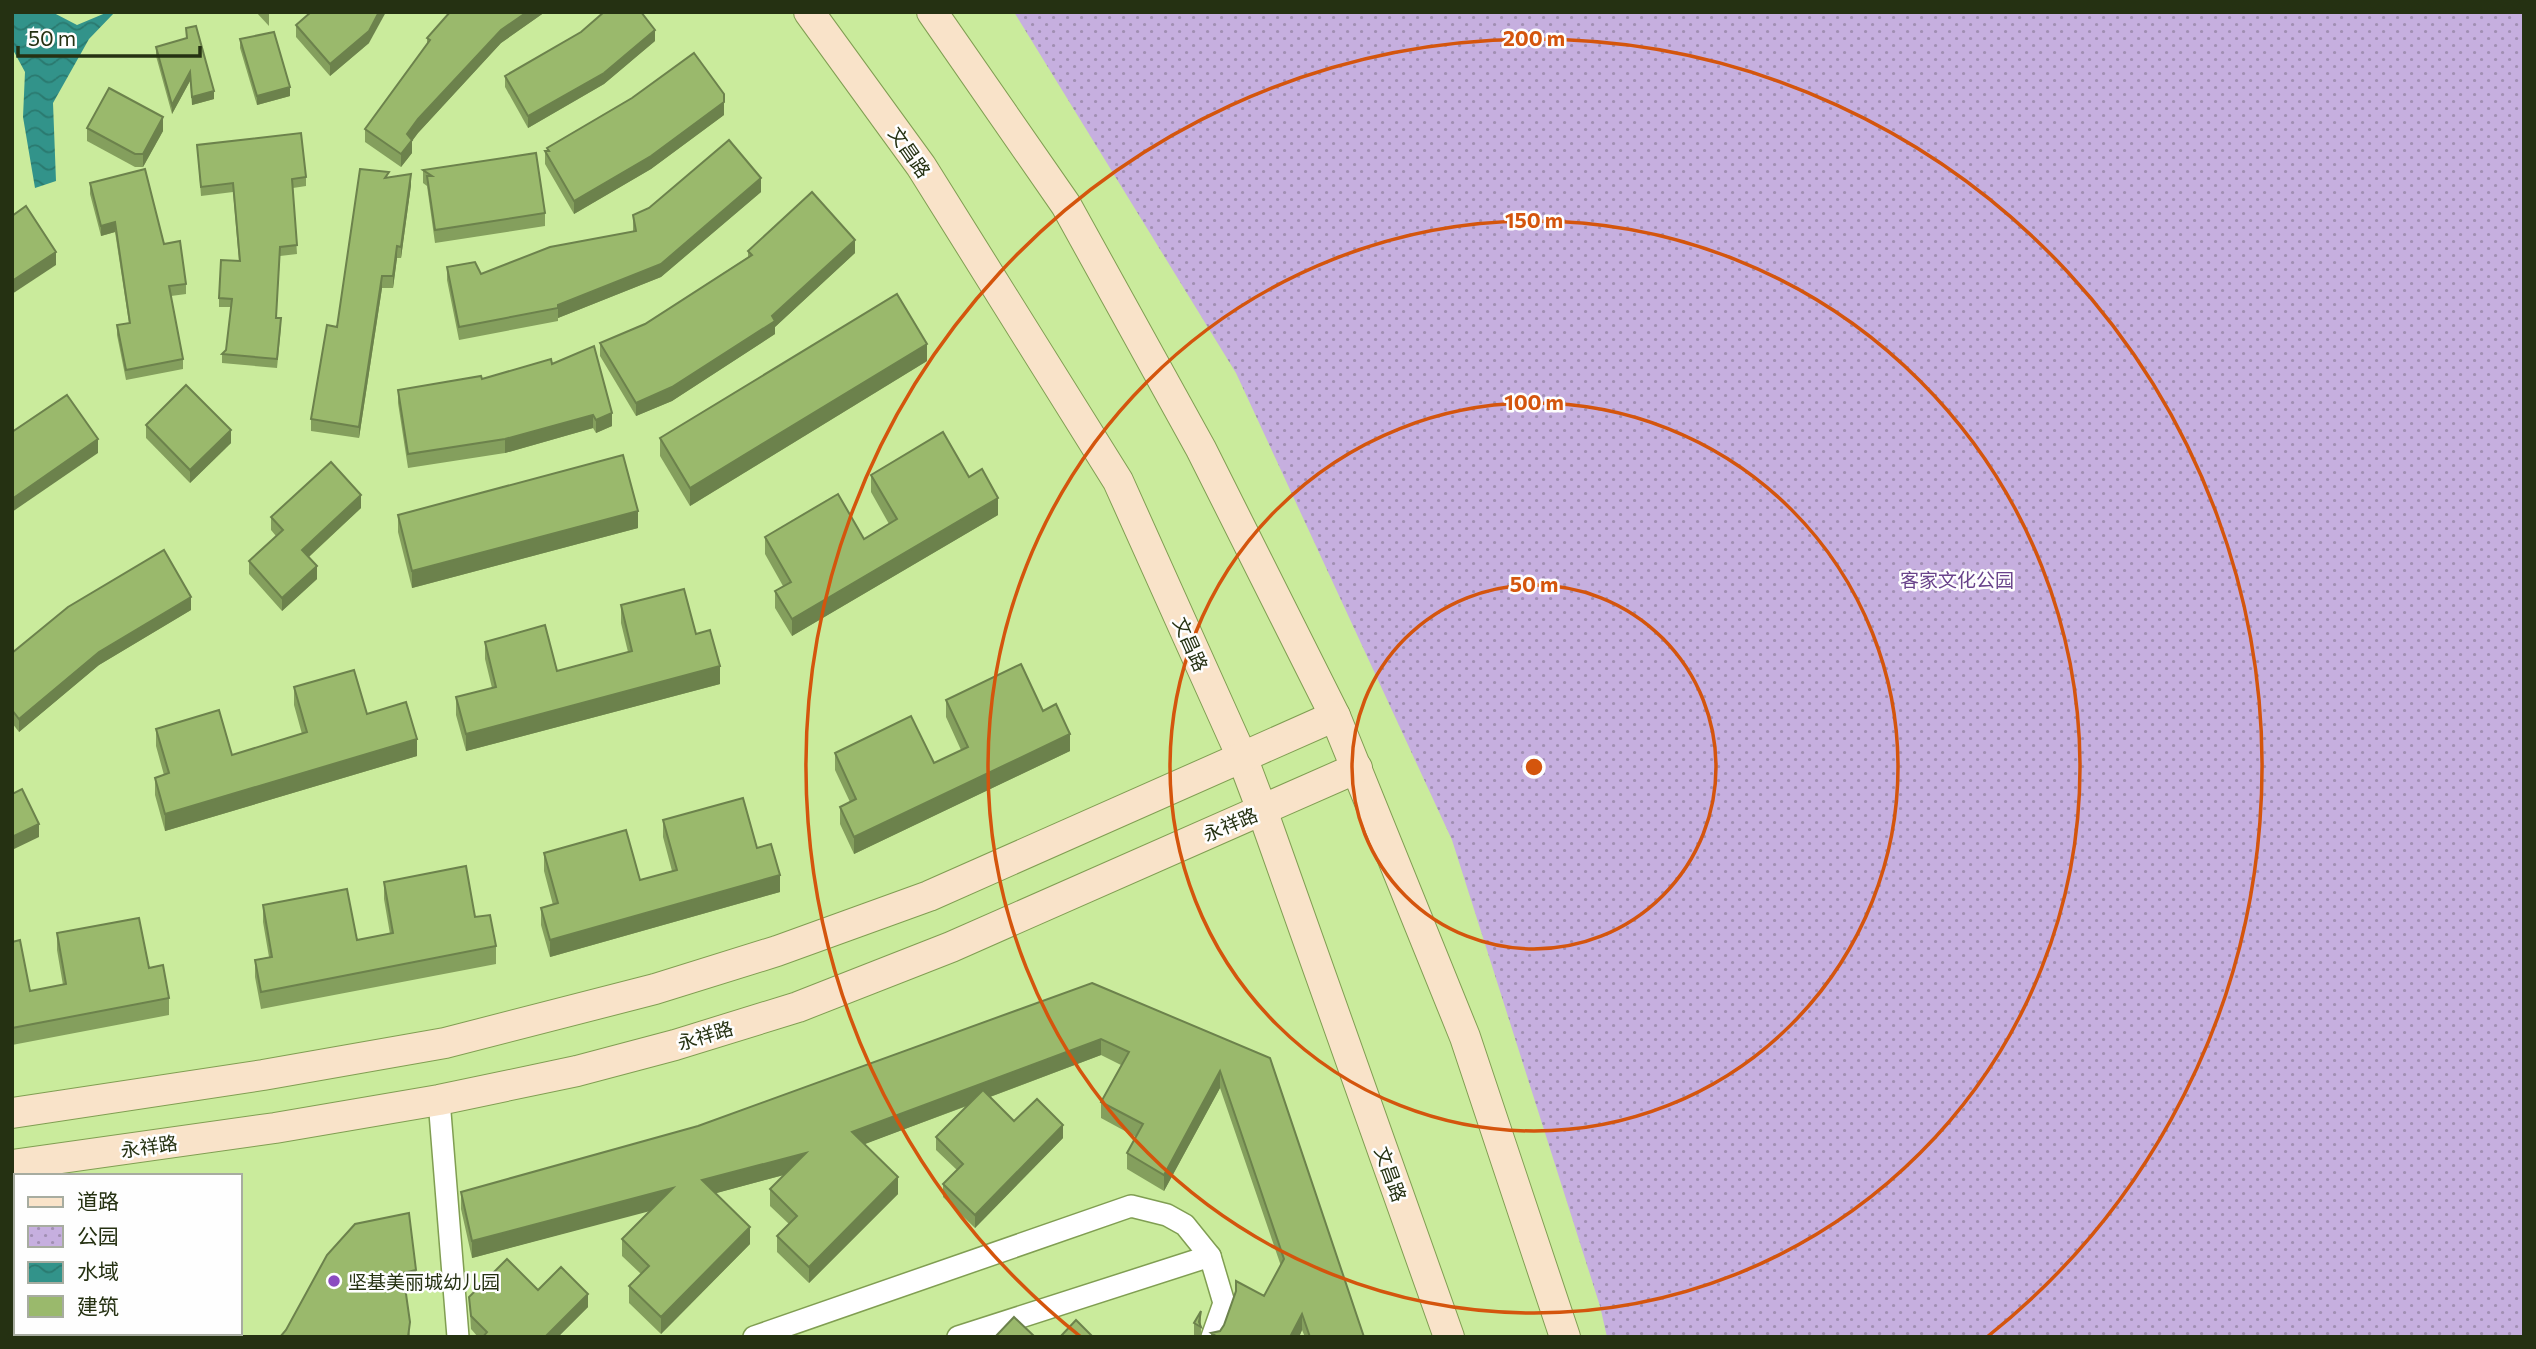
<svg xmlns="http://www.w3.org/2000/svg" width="2536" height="1349" font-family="Commissioner,'Noto Sans SC',sans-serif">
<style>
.park{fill:url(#park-dots)}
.water{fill:url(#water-waves)}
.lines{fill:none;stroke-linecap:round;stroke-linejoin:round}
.street-casing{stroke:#809e52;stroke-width:24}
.secondary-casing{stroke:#809e52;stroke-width:32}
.street{stroke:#fff;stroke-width:21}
.secondary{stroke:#f9e3c9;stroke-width:30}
.wall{fill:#849f5d}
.shaded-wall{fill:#6c824c}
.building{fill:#9ab96c;stroke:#6c824c;stroke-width:2}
.ring{fill:none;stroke:#d4550d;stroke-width:3.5}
.poi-dot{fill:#8b4bc0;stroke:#fefefe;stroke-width:2.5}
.labels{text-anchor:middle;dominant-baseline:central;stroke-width:5;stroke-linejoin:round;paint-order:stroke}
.street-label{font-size:19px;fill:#253112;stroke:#fefefe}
.park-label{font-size:19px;fill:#69438b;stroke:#fefefe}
.poi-label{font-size:19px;fill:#253112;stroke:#fefefe;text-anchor:start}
.centre{fill:#d4550d;stroke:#fefefe;stroke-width:3.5}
.ring-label{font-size:21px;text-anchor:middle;font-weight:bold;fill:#d4550d;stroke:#fefefe;stroke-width:5;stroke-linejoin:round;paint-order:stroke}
</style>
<defs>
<pattern id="park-dots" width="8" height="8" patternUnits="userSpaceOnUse" patternTransform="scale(1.75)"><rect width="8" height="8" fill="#c6afdf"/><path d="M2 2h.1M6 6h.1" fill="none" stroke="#a18fb3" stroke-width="1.8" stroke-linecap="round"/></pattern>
<pattern id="water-waves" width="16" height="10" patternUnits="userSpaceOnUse" patternTransform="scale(1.75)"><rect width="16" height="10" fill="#32938a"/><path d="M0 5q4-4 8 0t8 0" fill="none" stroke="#2a796f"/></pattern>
</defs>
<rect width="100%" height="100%" fill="#caeb9c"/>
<path class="park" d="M 1014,12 L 2524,12 L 2524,1337 L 1607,1337 L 1600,1306 L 1452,840 L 1236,373 Z"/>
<path class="water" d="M 12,12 L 52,12 L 77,25 L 108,12 L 115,12 L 89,39 L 53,103 L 56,181 L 35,188 L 23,117 L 25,72 L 12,48 Z"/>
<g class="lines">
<defs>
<g id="street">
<path d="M 439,1100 L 458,1337"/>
<path d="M 754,1337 L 1131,1206 L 1167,1215 L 1185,1225 L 1210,1256 L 1224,1303 L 1212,1337"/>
<path d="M 958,1337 L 1210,1256"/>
</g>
<g id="secondary">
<path d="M 809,12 L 921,166 L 1118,481 L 1242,757 L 1262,810 L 1449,1337"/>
<path d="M 932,12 L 1066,205 L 1201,449 L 1335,716 L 1465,1037 L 1565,1337"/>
<path d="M 12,1113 L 263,1075 L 445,1043 L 655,989 L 777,951 L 929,896 L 1335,716"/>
<path d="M 12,1165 L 275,1128 L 439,1100 L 577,1071 L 675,1045 L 798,1007 L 951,947 L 1357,768"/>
</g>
</defs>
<use href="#street" class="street-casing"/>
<use href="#secondary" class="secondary-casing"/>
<use href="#street" class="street"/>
<use href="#secondary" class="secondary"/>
</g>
<g class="wall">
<path d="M 256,12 L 269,12 L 269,26 Z"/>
<path d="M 450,12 L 545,12 L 501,43 L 418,133 L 412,141 L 412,153 L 401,167 L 365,142 L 365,129 L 427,45 L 427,38 Z"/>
<path d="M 296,25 L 369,43 L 330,76 L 296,37 Z"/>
<path d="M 186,28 L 214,99 L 192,105 L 190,81 L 172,114 L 156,56 L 156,47 L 186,39 Z"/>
<path d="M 240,39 L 290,96 L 257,105 L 240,48 Z"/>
<path d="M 655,41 L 604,84 L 528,128 L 505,87 L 505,76 Z"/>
<path d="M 724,115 L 651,169 L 574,214 L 545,164 L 545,151 L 547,151 L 547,148 Z"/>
<path d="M 87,128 L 163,131 L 143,167 L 135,167 L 87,141 Z"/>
<path d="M 197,145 L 306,177 L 306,186 L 293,188 L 297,254 L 280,256 L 276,318 L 281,327 L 277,368 L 222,363 L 222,354 L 226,350 L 231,307 L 219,307 L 219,298 L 239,261 L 233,192 L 201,196 Z"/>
<path d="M 423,170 L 545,213 L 545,226 L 435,243 L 427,186 L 423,183 Z"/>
<path d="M 389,177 L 411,185 L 401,258 L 397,258 L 393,288 L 382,288 L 359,438 L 311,431 L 311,419 L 337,327 Z"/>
<path d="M 90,183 L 164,244 L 186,284 L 186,294 L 171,296 L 183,359 L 183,369 L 126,380 L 117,335 L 117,325 L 129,323 L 115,232 L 101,236 L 90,194 Z"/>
<path d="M 761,192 L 661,277 L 558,318 L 558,321 L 459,340 L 447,280 L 447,267 L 481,274 L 633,231 L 633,215 Z"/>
<path d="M 748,251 L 855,253 L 775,327 L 775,334 L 672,401 L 636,416 L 600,356 L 600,343 L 645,324 L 748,257 Z"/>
<path d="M 927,361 L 690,506 L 660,456 L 660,438 Z"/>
<path d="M 552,364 L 612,426 L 596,433 L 593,428 L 505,453 L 408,468 L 398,403 L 398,390 L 482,379 Z"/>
<path d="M 146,425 L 231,443 L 190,483 L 146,438 Z"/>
<path d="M 871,475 L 969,477 L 998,515 L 792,636 L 775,608 L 775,591 L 783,586 L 765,554 L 765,537 L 864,539 L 889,524 L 871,492 Z"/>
<path d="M 361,508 L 309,557 L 317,579 L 282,611 L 249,574 L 249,561 L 276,536 L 271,530 L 271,517 Z"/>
<path d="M 398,515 L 638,528 L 412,588 L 398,532 Z"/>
<path d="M 621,605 L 696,634 L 720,684 L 466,751 L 456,715 L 456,697 L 492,688 L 485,659 L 485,642 L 557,671 L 628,652 L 621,623 Z"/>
<path d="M 191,610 L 99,665 L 19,732 L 12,723 L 12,653 Z"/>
<path d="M 294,687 L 367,714 L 417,756 L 165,831 L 155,795 L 155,778 L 164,775 L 156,746 L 156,729 L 232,755 L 302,734 L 294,705 Z"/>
<path d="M 946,700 L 1043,711 L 1070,751 L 854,854 L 840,824 L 840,807 L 850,802 L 835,770 L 835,753 L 934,763 L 961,750 L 946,717 Z"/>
<path d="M 663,820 L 757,848 L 780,892 L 550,957 L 541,925 L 541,908 L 553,905 L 544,871 L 544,853 L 640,880 L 672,871 L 663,837 Z"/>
<path d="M 384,882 L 475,917 L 496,946 L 496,964 L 261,1009 L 255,977 L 255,960 L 269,957 L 263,922 L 263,905 L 357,940 L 390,934 L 384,899 Z"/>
<path d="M 57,933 L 149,968 L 169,998 L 169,1015 L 12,1045 L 12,942 L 30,991 L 63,985 L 57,950 Z"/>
<path d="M 1092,983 L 1270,1058 L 1364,1337 L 1305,1337 L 1302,1330 L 1299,1337 L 1211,1337 L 1211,1333 L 1220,1331 L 1264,1296 L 1281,1266 L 1220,1088 L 1164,1191 L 1127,1169 L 1127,1153 L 1136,1137 L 1101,1118 L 1101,1102 L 1121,1065 L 1101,1055 L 990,1097 L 1014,1121 L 1063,1138 L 975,1228 L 943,1197 L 943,1184 L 957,1170 L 936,1150 L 936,1137 L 967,1106 L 864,1144 L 898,1194 L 809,1283 L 777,1252 L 777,1236 L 789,1224 L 770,1206 L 770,1189 L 784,1175 L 716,1193 L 750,1244 L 661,1334 L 629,1303 L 629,1286 L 641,1274 L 622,1256 L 622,1239 L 650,1210 L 472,1258 L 461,1209 L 461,1192 L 698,1126 Z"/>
<path d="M 327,1255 L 416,1270 L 416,1287 L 405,1290 L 410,1337 L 286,1330 Z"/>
<path d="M 538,1290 L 588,1307 L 558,1337 L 478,1337 L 471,1329 L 469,1297 Z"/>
<path d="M 1201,1311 L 1201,1337 L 1194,1337 L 1194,1323 Z"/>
</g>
<g class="shaded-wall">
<path d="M 379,12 L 386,12 L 369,43 L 330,76 L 330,64 Z"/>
<path d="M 527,12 L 545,12 L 501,43 L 418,133 L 412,141 L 412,153 L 401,167 L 401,154 L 407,134 L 418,119 L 501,30 Z"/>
<path d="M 655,30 L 655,41 L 604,84 L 528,128 L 528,116 Z"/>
<path d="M 190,72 L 190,81 L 172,114 L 172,105 Z"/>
<path d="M 290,87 L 290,96 L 257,105 L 257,96 Z"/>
<path d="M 214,91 L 214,99 L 192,105 L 192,97 Z"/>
<path d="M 724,102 L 724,115 L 651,169 L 574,214 L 574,201 Z"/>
<path d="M 163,117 L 163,131 L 143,167 L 143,154 Z"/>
<path d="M 411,174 L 411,185 L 401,258 L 401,247 Z"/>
<path d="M 761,178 L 761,192 L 661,277 L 558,318 L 558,305 Z"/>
<path d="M 115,222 L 115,232 L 101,236 L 101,226 Z"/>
<path d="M 855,240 L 855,253 L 775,327 L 775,334 L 672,401 L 636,416 L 636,403 L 772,316 Z"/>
<path d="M 397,246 L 397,258 L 393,288 L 393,276 Z"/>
<path d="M 56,252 L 56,265 L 12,294 L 12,281 Z"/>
<path d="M 382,276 L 382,288 L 359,438 L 359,427 Z"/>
<path d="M 927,344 L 927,361 L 690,506 L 690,488 Z"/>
<path d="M 612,413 L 612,426 L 596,433 L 596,420 Z"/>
<path d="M 593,415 L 593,428 L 505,453 L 505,439 Z"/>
<path d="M 231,430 L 231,443 L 190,483 L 190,470 Z"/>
<path d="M 98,439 L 98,453 L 12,512 L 12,499 Z"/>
<path d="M 361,495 L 361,508 L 302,563 L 302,550 Z"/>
<path d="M 998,498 L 998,515 L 792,636 L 792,619 Z"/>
<path d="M 638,511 L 638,528 L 412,588 L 412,571 Z"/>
<path d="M 317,566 L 317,579 L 282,611 L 282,598 Z"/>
<path d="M 191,597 L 191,610 L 99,665 L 19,732 L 19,719 L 99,652 Z"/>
<path d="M 720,666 L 720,684 L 466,751 L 466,734 Z"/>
<path d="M 1070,734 L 1070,751 L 854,854 L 854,837 Z"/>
<path d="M 417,739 L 417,756 L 165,831 L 165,814 Z"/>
<path d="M 39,824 L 39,837 L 12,850 L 12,837 Z"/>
<path d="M 780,875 L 780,892 L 550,957 L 550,940 Z"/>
<path d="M 1101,1039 L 1101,1055 L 852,1149 L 852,1132 Z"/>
<path d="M 1220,1071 L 1220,1088 L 1164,1191 L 1164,1175 Z"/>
<path d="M 1063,1125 L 1063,1138 L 975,1228 L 975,1215 Z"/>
<path d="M 806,1153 L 806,1169 L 702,1197 L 702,1180 Z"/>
<path d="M 898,1177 L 898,1194 L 809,1283 L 809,1267 Z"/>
<path d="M 673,1188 L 673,1205 L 472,1258 L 472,1241 Z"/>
<path d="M 750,1227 L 750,1244 L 661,1334 L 661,1317 Z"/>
<path d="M 588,1294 L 588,1307 L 558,1337 L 545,1337 Z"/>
<path d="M 1302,1314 L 1302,1330 L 1299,1337 L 1290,1337 Z"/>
<path d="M 52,1333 L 66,1333 L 66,1337 L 49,1337 Z"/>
</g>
<g class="building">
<path d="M 311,12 L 379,12 L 369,31 L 330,64 L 296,25 Z"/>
<path d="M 450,12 L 527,12 L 501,30 L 418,119 L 407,134 L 412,140 L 401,154 L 365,129 L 430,40 L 427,38 Z"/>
<path d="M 604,12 L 641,12 L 655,30 L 604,73 L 528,116 L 505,76 L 581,32 Z"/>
<path d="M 196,26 L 214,91 L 192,97 L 190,72 L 172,105 L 156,47 L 187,38 L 186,28 Z"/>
<path d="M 274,32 L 290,87 L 257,96 L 240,39 Z"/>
<path d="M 694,53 L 724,94 L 724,102 L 651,156 L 574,201 L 545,151 L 549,151 L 547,148 L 632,98 Z"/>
<path d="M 109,88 L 163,117 L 143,154 L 135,154 L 87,128 Z"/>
<path d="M 301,133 L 306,177 L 292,179 L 297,245 L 280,247 L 276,318 L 281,318 L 277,359 L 222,354 L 226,350 L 232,299 L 219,298 L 221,260 L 240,261 L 233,183 L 201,187 L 197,145 Z"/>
<path d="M 729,140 L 761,178 L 661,264 L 558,305 L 558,308 L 459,327 L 447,267 L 475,262 L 481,274 L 550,247 L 636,231 L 633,215 L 649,208 Z"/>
<path d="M 536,153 L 545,213 L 435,230 L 427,176 L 432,176 L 423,170 Z"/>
<path d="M 145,169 L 164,244 L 180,241 L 186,284 L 169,286 L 183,359 L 126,370 L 117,325 L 130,323 L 115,222 L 101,226 L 90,183 Z"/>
<path d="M 360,169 L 389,172 L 385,178 L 411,174 L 401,247 L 397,246 L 393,276 L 382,276 L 359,427 L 311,419 L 327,325 L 337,327 Z"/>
<path d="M 812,192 L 855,240 L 772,316 L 775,321 L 672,387 L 636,403 L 600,343 L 645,324 L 752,255 L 748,251 Z"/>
<path d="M 26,206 L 56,252 L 12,281 L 12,216 Z"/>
<path d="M 897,294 L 927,344 L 690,488 L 660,438 Z"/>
<path d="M 594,346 L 612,413 L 596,420 L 593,415 L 505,439 L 408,454 L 398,390 L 481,376 L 482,379 L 551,359 L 552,364 Z"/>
<path d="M 186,385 L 231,430 L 190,470 L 146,425 Z"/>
<path d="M 67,395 L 98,439 L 12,499 L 12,432 Z"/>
<path d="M 943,432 L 969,477 L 982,469 L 998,498 L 792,619 L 775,591 L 791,582 L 765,537 L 838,494 L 864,539 L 897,519 L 871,475 Z"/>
<path d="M 623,455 L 638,511 L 412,571 L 398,515 Z"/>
<path d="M 331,462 L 361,495 L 302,550 L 317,566 L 282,598 L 249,561 L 283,530 L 271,517 Z"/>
<path d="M 164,550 L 191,597 L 99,652 L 19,719 L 12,710 L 12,653 L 68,607 Z"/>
<path d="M 684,589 L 696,634 L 710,630 L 720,666 L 466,734 L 456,697 L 496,687 L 485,642 L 545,625 L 557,671 L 632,651 L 621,605 Z"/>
<path d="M 1021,664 L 1043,711 L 1056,704 L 1070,734 L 854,837 L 840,807 L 856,799 L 835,753 L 911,716 L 934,763 L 968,747 L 946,700 Z"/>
<path d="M 354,670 L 367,714 L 406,702 L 417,739 L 165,814 L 155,778 L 169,773 L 156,729 L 219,710 L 232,755 L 307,732 L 294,687 Z"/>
<path d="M 22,789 L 39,824 L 12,837 L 12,794 Z"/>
<path d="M 743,798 L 757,848 L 771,844 L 780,875 L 550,940 L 541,908 L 558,903 L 544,853 L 626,830 L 640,880 L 677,870 L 663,820 Z"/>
<path d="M 466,866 L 475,917 L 490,915 L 496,946 L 261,992 L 255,960 L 272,957 L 263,905 L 347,889 L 357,940 L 393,933 L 384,882 Z"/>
<path d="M 139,918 L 149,968 L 163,965 L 169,998 L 12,1028 L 12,942 L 20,940 L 30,991 L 66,984 L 57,933 Z"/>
<path d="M 1092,983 L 1270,1058 L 1364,1337 L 1310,1337 L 1302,1314 L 1290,1337 L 1218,1337 L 1211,1333 L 1220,1331 L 1224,1325 L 1236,1291 L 1236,1281 L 1264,1296 L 1284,1259 L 1220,1071 L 1164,1175 L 1127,1153 L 1143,1124 L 1101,1102 L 1129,1052 L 1101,1039 L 852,1132 L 898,1177 L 809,1267 L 777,1236 L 797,1216 L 770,1189 L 806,1153 L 702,1180 L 750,1227 L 661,1317 L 629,1286 L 649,1266 L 622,1239 L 673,1188 L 472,1241 L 461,1192 L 698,1126 Z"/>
<path d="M 983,1090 L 1014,1121 L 1037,1099 L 1063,1125 L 975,1215 L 943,1184 L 963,1164 L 936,1137 Z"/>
<path d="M 409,1213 L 416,1270 L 403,1273 L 410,1322 L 408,1337 L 280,1337 L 286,1330 L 327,1255 L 355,1224 Z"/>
<path d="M 507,1259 L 538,1290 L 561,1267 L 588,1294 L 545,1337 L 483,1337 L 487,1332 L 471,1316 L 469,1297 Z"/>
<path d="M 16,1261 L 16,1333 L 52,1333 L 49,1337 L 12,1337 L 12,1263 Z"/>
<path d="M 1201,1311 L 1199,1322 L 1201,1327 L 1194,1323 Z"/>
<path d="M 1014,1317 L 1035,1337 L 995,1337 Z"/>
<path d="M 1076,1320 L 1093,1337 L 1060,1337 Z"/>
</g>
<g class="ring">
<circle cx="1534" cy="767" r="182"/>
<circle cx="1534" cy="767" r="364"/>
<circle cx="1534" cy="767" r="546"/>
<path d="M1081 1337A728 728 0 1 1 1987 1337"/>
</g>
<circle class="poi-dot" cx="334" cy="1281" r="7"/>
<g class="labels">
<g class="street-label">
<text transform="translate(910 152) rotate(55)">文昌路</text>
<text transform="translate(1191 644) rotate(66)">文昌路</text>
<text transform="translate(1230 824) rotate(-23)">永祥路</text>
<text transform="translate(705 1035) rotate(-17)">永祥路</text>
<text transform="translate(149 1146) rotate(-8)">永祥路</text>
<text transform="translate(1391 1174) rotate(70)">文昌路</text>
</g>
<g class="park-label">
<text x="1957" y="579">客家文化公园</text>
</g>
<g class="poi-label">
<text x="348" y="1281">坚基美丽城幼儿园</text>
</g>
</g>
<circle cx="1534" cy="767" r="10" class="centre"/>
<g class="ring-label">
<text x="1534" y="46">200 m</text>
<text x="1534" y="228">150 m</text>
<text x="1534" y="410">100 m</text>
<text x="1534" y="592">50 m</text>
</g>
<rect width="2536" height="1349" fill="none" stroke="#253112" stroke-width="28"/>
<rect x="14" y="1174" width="228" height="161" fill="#fefefe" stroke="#a7aca0" stroke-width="2"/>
<rect x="28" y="1197" width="35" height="10" fill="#f9e3c9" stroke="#a7aca0" stroke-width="2"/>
<text x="77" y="1209" font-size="21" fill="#253112">道路</text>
<rect x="28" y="1226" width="35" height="21" fill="url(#park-dots)" stroke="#a7aca0" stroke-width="2"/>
<text x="77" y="1244" font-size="21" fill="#253112">公园</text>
<rect x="28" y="1262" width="35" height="21" fill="url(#water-waves)" stroke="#a7aca0" stroke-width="2"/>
<text x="77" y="1279" font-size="21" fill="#253112">水域</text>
<rect x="28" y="1296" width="35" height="21" fill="#9ab96c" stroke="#a7aca0" stroke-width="2"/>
<text x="77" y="1314" font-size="21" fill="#253112">建筑</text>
<path d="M18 46v10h182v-10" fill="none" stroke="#253112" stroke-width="3.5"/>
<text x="28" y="46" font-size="21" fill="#253112" stroke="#fefefe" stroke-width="5" paint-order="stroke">50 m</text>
</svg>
